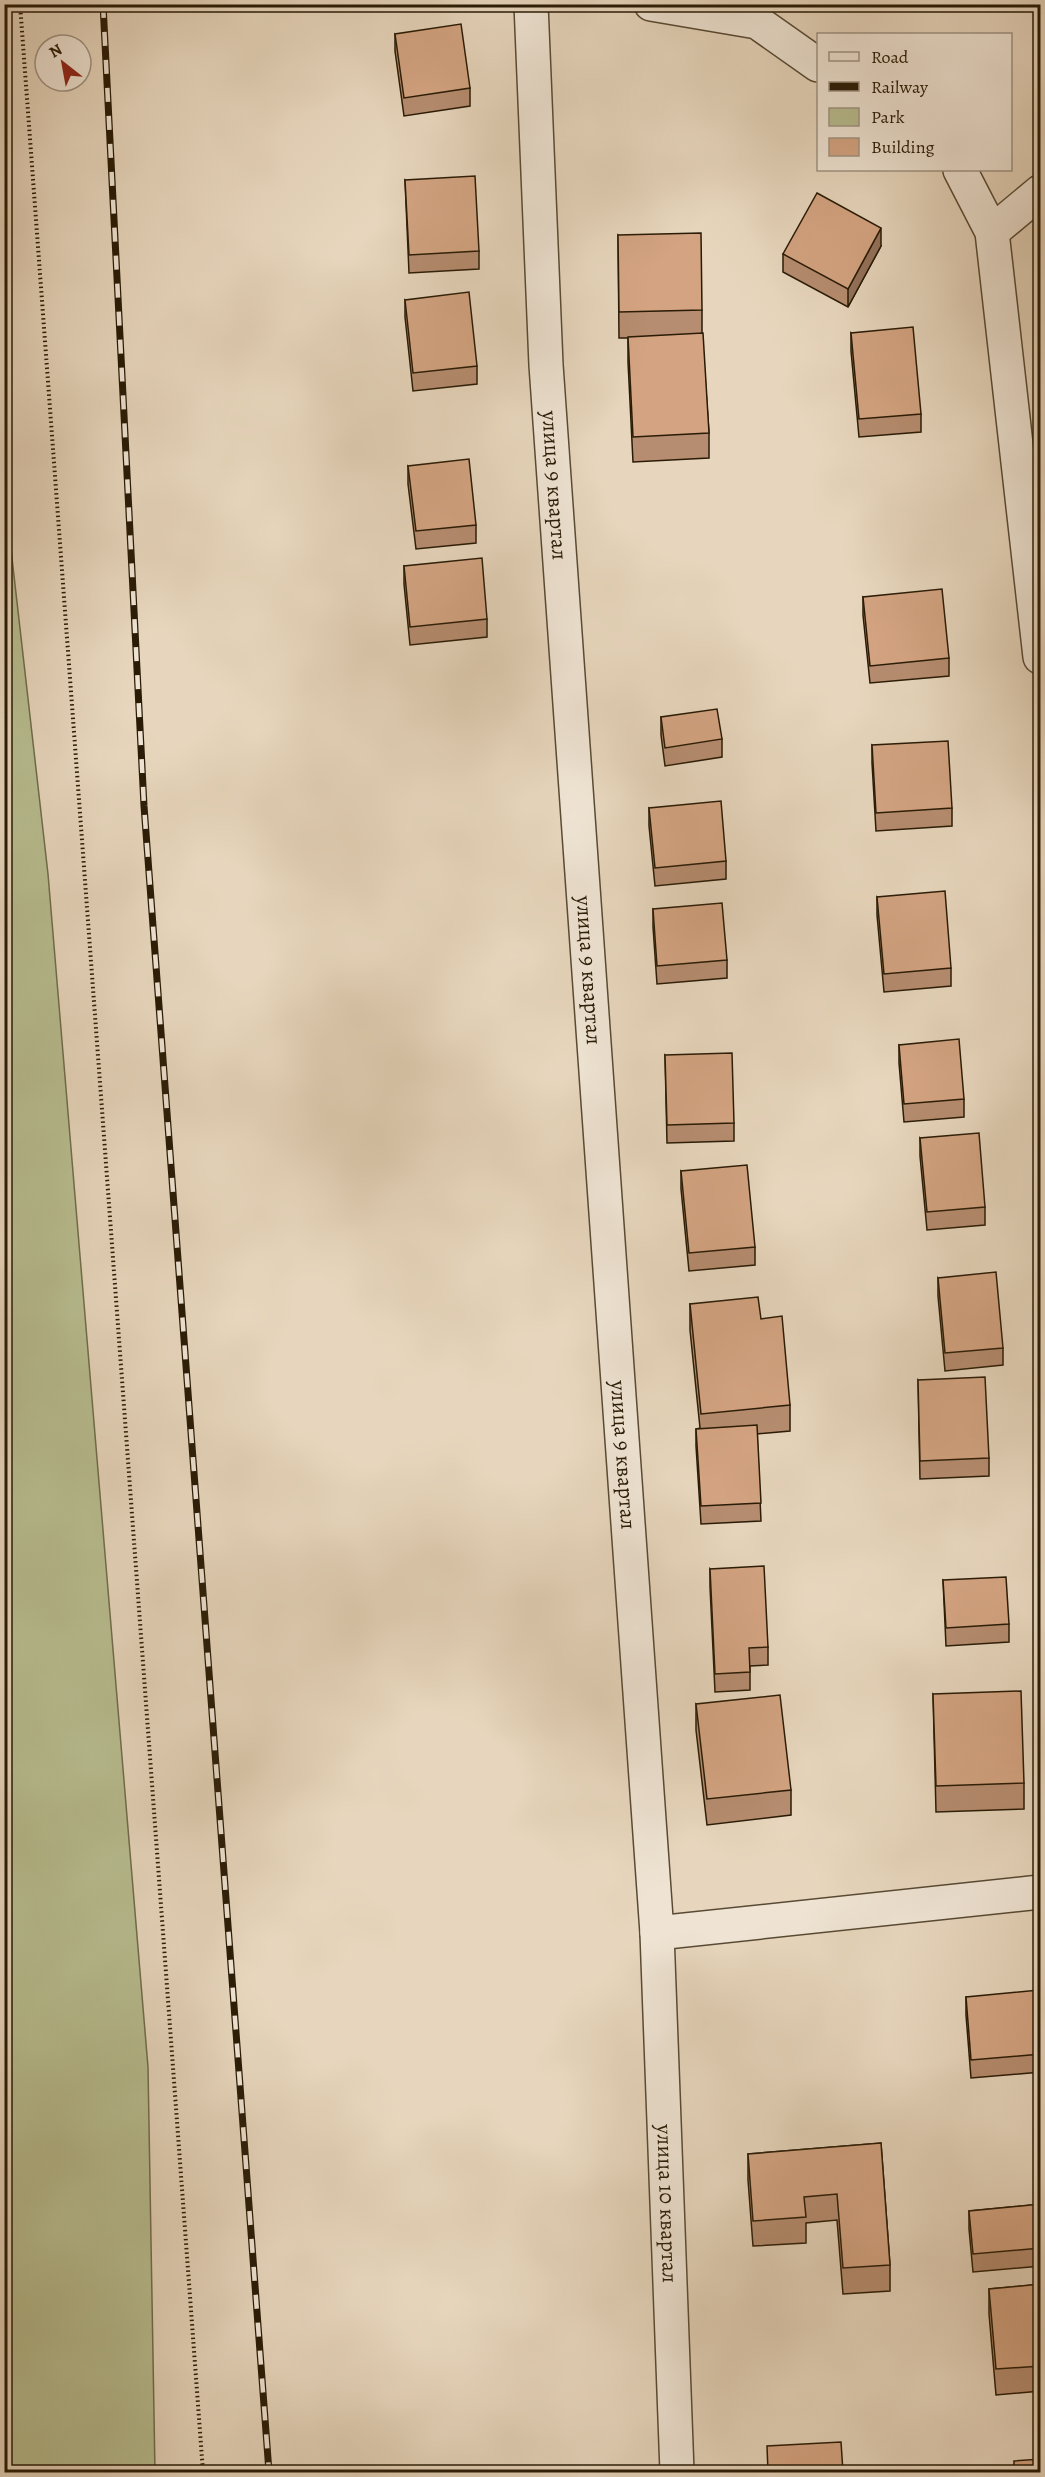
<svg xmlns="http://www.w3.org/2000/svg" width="1045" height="2477" font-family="Alegreya,serif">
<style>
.green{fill:#b7bd90;stroke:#706c4b;stroke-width:1.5}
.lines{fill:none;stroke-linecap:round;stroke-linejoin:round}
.minor-casing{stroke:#584a34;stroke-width:36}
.path{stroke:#291b06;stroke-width:4;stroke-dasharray:1.5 3;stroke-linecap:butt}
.minor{stroke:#efe4d4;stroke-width:33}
.rail-casing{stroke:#291b06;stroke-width:7}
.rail{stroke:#efe4d4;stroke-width:4.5;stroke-dasharray:14;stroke-linecap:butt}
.wall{fill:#b68d70;stroke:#291b06;stroke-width:1.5}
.shaded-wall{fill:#94735b;stroke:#291b06;stroke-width:1.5}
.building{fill:#d4a482;stroke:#291b06;stroke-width:1.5}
.labels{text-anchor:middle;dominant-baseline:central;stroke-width:5;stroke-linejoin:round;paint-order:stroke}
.street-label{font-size:22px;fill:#291b06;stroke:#efe4d4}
</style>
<rect width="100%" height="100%" fill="#e7d6bd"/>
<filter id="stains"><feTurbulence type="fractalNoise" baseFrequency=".00333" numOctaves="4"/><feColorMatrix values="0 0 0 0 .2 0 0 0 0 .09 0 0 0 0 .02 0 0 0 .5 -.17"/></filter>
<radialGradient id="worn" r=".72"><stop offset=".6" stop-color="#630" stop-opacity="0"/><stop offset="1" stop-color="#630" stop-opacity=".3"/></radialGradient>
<path class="green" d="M 4,488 L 48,874 L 148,2067 L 155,2472 L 5,2472 Z"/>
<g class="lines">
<defs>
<g id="minor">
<path id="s1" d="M 531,4 L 546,365 L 657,1933 L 677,2472"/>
<path d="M 651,4 L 757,22 L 818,65"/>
<path d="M 960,170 L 992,232 L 1040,657"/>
<path d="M 992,232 L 1040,192"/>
<path d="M 657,1933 L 1040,1892"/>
</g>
</defs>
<use href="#minor" class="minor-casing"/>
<path class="path" d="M 20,4 L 203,2472"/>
<use href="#minor" class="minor"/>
<defs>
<path id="rail" d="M 103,4 L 144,806 L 269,2472"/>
</defs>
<use href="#rail" class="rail-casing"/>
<use href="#rail" class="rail"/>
</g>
<g class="wall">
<path d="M 395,34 L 470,88 L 470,106 L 404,116 L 395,51 Z"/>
<path d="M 405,180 L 479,251 L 479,269 L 409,273 Z"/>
<path d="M 618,235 L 702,310 L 702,333 L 709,433 L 709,458 L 633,462 L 628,362 L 628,338 L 619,338 Z"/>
<path d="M 881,246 L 848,307 L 783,272 L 783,254 Z"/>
<path d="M 405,300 L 477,366 L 477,384 L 413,391 L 405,317 Z"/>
<path d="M 851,333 L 921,414 L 921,432 L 859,437 L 851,351 Z"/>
<path d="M 408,466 L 476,525 L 476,543 L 416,549 L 408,484 Z"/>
<path d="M 404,566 L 487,619 L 487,637 L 410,645 L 404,584 Z"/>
<path d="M 863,597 L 949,658 L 949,676 L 870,683 L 863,615 Z"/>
<path d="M 661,717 L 722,739 L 722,757 L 665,766 L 661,735 Z"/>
<path d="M 872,745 L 952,808 L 952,826 L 876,831 L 872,763 Z"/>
<path d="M 649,808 L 726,861 L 726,879 L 655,886 L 649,826 Z"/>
<path d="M 877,897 L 951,968 L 951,986 L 884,992 L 877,915 Z"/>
<path d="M 653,909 L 727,960 L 727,978 L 657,984 L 653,927 Z"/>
<path d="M 899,1045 L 964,1099 L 964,1117 L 904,1122 L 899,1063 Z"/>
<path d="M 665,1055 L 734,1123 L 734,1141 L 667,1143 Z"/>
<path d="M 920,1138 L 985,1207 L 985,1225 L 927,1230 L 920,1156 Z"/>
<path d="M 681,1171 L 755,1247 L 755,1265 L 689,1271 L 681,1189 Z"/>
<path d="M 938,1278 L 1003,1348 L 1003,1365 L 945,1371 L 938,1296 Z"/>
<path d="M 690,1304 L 761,1319 L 790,1405 L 790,1431 L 757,1434 L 761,1521 L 701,1524 L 696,1446 L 696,1429 L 700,1428 L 690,1330 Z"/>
<path d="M 918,1380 L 989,1458 L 989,1476 L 920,1479 Z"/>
<path d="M 710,1569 L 768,1647 L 768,1665 L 750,1666 L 750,1690 L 715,1692 L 710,1587 Z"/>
<path d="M 943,1580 L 1009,1624 L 1009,1642 L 946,1646 Z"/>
<path d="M 933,1694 L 1024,1783 L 1024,1809 L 936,1812 Z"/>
<path d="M 696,1704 L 791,1790 L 791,1815 L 707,1825 L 696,1730 Z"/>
<path d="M 966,1997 L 1041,2007 L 1041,2072 L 971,2078 L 966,2015 Z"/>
<path d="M 881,2143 L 890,2265 L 890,2291 L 843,2294 L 837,2220 L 806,2223 L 806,2243 L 753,2246 L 748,2180 L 748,2154 Z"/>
<path d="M 1041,2204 L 1041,2266 L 973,2272 L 969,2229 L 969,2211 Z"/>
<path d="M 1041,2284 L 1041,2391 L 996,2395 L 989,2314 L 989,2289 Z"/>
</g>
<path class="shaded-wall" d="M 881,228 L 881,246 L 848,307 L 848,289 Z"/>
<g class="building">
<path d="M 461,24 L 470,88 L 404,98 L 395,34 Z"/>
<path d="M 475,176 L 479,251 L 409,255 L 405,180 Z"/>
<path d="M 817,193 L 881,228 L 848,289 L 783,254 Z"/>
<path d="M 701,233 L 702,310 L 619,312 L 618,235 Z"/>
<path d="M 469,292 L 477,366 L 413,373 L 405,300 Z"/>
<path d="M 913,327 L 921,414 L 859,419 L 851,333 Z"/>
<path d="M 703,333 L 709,433 L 633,437 L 628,337 Z"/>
<path d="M 469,459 L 476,525 L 416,531 L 408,466 Z"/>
<path d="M 482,558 L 487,619 L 410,627 L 404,566 Z"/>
<path d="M 942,589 L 949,658 L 870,666 L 863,597 Z"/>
<path d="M 717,709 L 722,739 L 665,748 L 661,717 Z"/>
<path d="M 948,741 L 952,808 L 876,813 L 872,745 Z"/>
<path d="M 721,801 L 726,861 L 655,868 L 649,808 Z"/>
<path d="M 945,891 L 951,968 L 884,974 L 877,897 Z"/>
<path d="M 722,903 L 727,960 L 657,966 L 653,909 Z"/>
<path d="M 959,1039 L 964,1099 L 904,1104 L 899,1045 Z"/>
<path d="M 732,1053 L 734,1123 L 667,1125 L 665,1055 Z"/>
<path d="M 979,1133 L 985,1207 L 927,1212 L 920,1138 Z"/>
<path d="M 747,1165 L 755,1247 L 689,1253 L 681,1171 Z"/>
<path d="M 996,1272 L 1003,1348 L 945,1353 L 938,1278 Z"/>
<path d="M 758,1297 L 761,1319 L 782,1316 L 790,1405 L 701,1414 L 690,1304 Z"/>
<path d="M 985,1377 L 989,1458 L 920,1461 L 918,1380 Z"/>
<path d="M 757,1425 L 761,1503 L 701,1506 L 696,1429 Z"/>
<path d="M 764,1566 L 768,1647 L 749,1648 L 750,1672 L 715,1674 L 710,1569 Z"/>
<path d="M 1006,1577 L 1009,1624 L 946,1628 L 943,1580 Z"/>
<path d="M 1021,1691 L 1024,1783 L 936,1786 L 933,1694 Z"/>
<path d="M 780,1695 L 791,1790 L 707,1799 L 696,1704 Z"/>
<path d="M 1039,1990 L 1041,2007 L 1041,2054 L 971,2060 L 966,1997 Z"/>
<path d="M 881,2143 L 890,2265 L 843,2268 L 837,2194 L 804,2197 L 806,2217 L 753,2221 L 748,2154 Z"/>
<path d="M 1041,2204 L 1041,2248 L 973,2254 L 969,2211 Z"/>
<path d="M 1041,2284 L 1041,2366 L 996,2369 L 989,2289 Z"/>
<path d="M 841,2442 L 843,2472 L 768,2472 L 767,2446 Z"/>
<path d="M 1041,2459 L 1041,2472 L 1014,2472 L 1014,2461 Z"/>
</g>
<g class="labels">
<g class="street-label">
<text stroke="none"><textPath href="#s1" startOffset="482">улица 9 квартал</textPath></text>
<text stroke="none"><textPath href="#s1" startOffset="968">улица 9 квартал</textPath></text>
<text stroke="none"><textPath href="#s1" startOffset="1454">улица 9 квартал</textPath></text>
<text stroke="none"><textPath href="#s1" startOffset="2204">улица 10 квартал</textPath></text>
</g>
</g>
<rect width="1045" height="2477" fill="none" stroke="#e7d6bd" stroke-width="24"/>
<rect x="6" y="6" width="1033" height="2465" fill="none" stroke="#291b06" stroke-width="3"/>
<rect x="12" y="12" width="1021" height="2453" fill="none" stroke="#291b06" stroke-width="1.5"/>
<rect x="817" y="33" width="195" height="138" fill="#efe4d4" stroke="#a09482" stroke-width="1.5"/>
<rect x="829" y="52" width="30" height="9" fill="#efe4d4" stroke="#a09482" stroke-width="1.5"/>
<text x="871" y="63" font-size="18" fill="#291b06">Road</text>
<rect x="829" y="82" width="30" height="9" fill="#291b06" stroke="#a09482" stroke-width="1.5"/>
<text x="871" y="93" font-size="18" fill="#291b06">Railway</text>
<rect x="829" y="108" width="30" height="18" fill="#b7bd90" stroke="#a09482" stroke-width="1.5"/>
<text x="871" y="123" font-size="18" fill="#291b06">Park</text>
<rect x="829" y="138" width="30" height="18" fill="#d4a482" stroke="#a09482" stroke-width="1.5"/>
<text x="871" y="153" font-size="18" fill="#291b06">Building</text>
<g transform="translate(63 63) rotate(329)"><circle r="28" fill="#efe4d4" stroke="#a09482" stroke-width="1.5"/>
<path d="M0-4.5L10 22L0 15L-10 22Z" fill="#8f2418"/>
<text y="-9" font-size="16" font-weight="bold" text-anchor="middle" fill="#291b06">N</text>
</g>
<rect width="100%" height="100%" filter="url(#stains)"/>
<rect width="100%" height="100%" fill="url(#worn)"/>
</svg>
